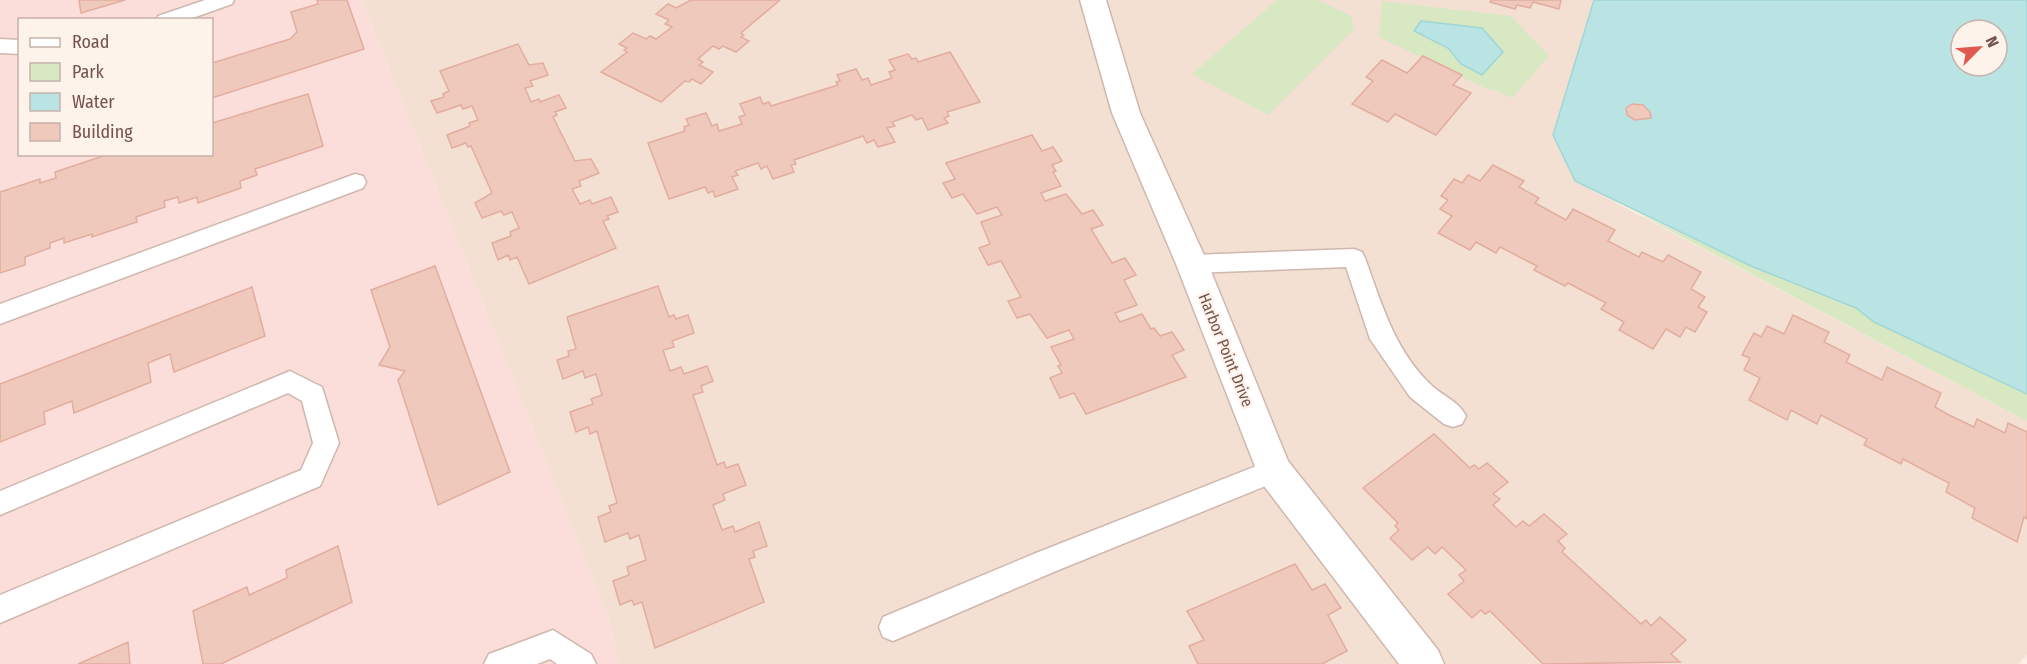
<svg xmlns="http://www.w3.org/2000/svg" width="2027" height="664" font-family="'Fira Sans Condensed',sans-serif">
<style>
.residential{fill:#f3e0d3}
.commercial{fill:#fbded9;fill-rule:evenodd}
.green{fill:#d8e8c3}
.water{fill:#bae4e4;stroke:#a0d6d6;stroke-width:1.5;fill-rule:evenodd}
.building{fill:#f0c9bd;stroke:#e2ad9e;stroke-width:1.5}
.lines{fill:none;stroke-linecap:round;stroke-linejoin:round}
.lane-casing{stroke:#cfb7ae;stroke-width:3}
.street-casing{stroke:#cfb7ae;stroke-width:3}
.lane{fill:#fff;fill-rule:evenodd}
.street{fill:#fff;fill-rule:evenodd}
.labels{text-anchor:middle;dominant-baseline:central;stroke-width:4.5;stroke-linejoin:round;paint-order:stroke}
.street-label{font-size:16px;fill:#73534b;stroke:#fef3eb}
</style>
<rect width="100%" height="100%" fill="#fbefe5"/>
<path class="residential" d="M 362,0 L 1594,0 L 1553,135 L 1575,181 L 2027,421 L 2027,655 L 2018,664 L 619,664 L 609,620 Z"/>
<path class="commercial" d="M 0,0 L 362,0 L 609,620 L 619,664 L 0,664 ZM 20,20 L 212,20 L 212,154 L 20,154 Z"/>
<g class="green">
<path d="M 1277,0 L 1318,0 L 1351,16 L 1354,29 L 1268,115 L 1192,74 Z"/>
<path d="M 1382,1 L 1511,16 L 1549,56 L 1512,98 L 1492,89 L 1489,90 L 1379,37 Z"/>
<path d="M 1635,212 L 1751,266 L 1856,308 L 1874,322 L 2027,394 L 2027,421 Z"/>
</g>
<g class="water">
<path d="M 1594,0 L 2027,0 L 2027,394 L 1874,322 L 1856,308 L 1751,266 L 1575,181 L 1553,135 ZM 1961,30 L 1997,30 L 1997,66 L 1961,66 Z"/>
<path d="M 1421,21 L 1482,28 L 1503,52 L 1482,75 L 1461,64 L 1448,48 L 1414,31 Z"/>
</g>
<g class="building">
<path d="M 79,0 L 125,0 L 81,13 Z"/>
<path d="M 317,0 L 347,0 L 364,49 L 212,98 L 212,63 L 290,39 L 297,32 L 291,12 L 318,4 Z"/>
<path d="M 691,0 L 780,0 L 741,33 L 744,35 L 741,37 L 749,41 L 736,52 L 723,46 L 719,49 L 713,46 L 698,59 L 703,62 L 699,65 L 713,72 L 701,84 L 692,79 L 689,82 L 685,81 L 661,102 L 601,72 L 627,52 L 624,50 L 627,48 L 619,44 L 633,33 L 646,39 L 650,36 L 656,39 L 672,27 L 665,24 L 669,20 L 656,14 L 668,4 L 676,8 Z"/>
<path d="M 1491,0 L 1561,0 L 1559,9 L 1533,2 L 1530,8 L 1517,5 L 1515,9 L 1490,2 Z"/>
<path d="M 518,44 L 529,65 L 543,63 L 548,75 L 530,81 L 533,86 L 525,88 L 531,102 L 539,99 L 540,102 L 559,95 L 566,108 L 555,112 L 557,115 L 553,117 L 575,161 L 591,159 L 599,173 L 579,181 L 581,186 L 572,189 L 580,204 L 590,200 L 592,204 L 611,197 L 618,212 L 607,216 L 609,219 L 603,221 L 616,248 L 529,284 L 517,257 L 510,260 L 508,255 L 498,260 L 492,243 L 511,236 L 510,232 L 519,228 L 512,212 L 504,215 L 501,211 L 482,218 L 475,203 L 492,193 L 471,146 L 468,147 L 466,143 L 452,148 L 447,135 L 470,126 L 469,123 L 478,120 L 472,106 L 463,109 L 461,105 L 437,113 L 431,101 L 444,97 L 443,94 L 449,91 L 440,71 Z"/>
<path d="M 950,52 L 980,102 L 947,112 L 949,116 L 944,118 L 948,123 L 928,130 L 922,118 L 916,120 L 912,115 L 892,122 L 895,126 L 887,128 L 895,142 L 878,147 L 874,140 L 867,143 L 863,136 L 794,160 L 796,164 L 791,165 L 794,172 L 773,179 L 767,166 L 761,169 L 758,163 L 735,171 L 738,175 L 732,177 L 738,189 L 715,197 L 713,191 L 708,193 L 705,187 L 669,199 L 648,143 L 685,131 L 684,127 L 689,125 L 686,119 L 706,113 L 712,126 L 717,124 L 719,131 L 742,124 L 739,117 L 745,115 L 740,104 L 760,97 L 763,104 L 769,102 L 771,106 L 838,85 L 836,82 L 840,81 L 837,75 L 856,69 L 862,80 L 868,78 L 871,85 L 892,78 L 889,72 L 895,70 L 889,60 L 908,54 L 912,59 L 916,58 L 918,62 Z"/>
<path d="M 1423,56 L 1462,75 L 1453,85 L 1471,93 L 1436,135 L 1395,114 L 1388,122 L 1352,104 L 1373,81 L 1366,77 L 1382,60 L 1407,73 Z"/>
<path d="M 308,94 L 323,146 L 255,169 L 257,175 L 240,181 L 241,188 L 198,203 L 197,197 L 179,203 L 178,197 L 164,201 L 165,207 L 136,217 L 137,222 L 92,237 L 92,234 L 64,243 L 64,238 L 50,243 L 50,248 L 25,257 L 25,265 L 0,273 L 0,192 L 40,179 L 40,183 L 56,178 L 55,172 L 109,154 L 212,154 L 212,123 Z"/>
<path d="M 1632,104 L 1643,105 L 1650,112 L 1651,118 L 1635,120 L 1627,115 L 1626,108 Z"/>
<path d="M 1032,135 L 1042,151 L 1053,147 L 1062,161 L 1052,165 L 1056,171 L 1053,172 L 1061,186 L 1041,193 L 1045,201 L 1066,194 L 1082,214 L 1093,210 L 1103,225 L 1091,229 L 1112,263 L 1125,258 L 1136,275 L 1124,280 L 1137,305 L 1115,313 L 1120,322 L 1142,314 L 1151,329 L 1154,328 L 1160,336 L 1172,332 L 1184,350 L 1172,355 L 1186,377 L 1086,414 L 1074,393 L 1060,398 L 1050,378 L 1062,373 L 1058,366 L 1061,365 L 1051,347 L 1074,339 L 1069,330 L 1047,338 L 1030,314 L 1017,318 L 1008,301 L 1021,297 L 1001,261 L 988,265 L 979,248 L 990,244 L 981,222 L 1002,215 L 997,207 L 977,214 L 963,194 L 952,198 L 943,183 L 955,179 L 946,163 Z"/>
<path d="M 1493,165 L 1524,181 L 1519,187 L 1539,198 L 1535,203 L 1566,220 L 1573,209 L 1615,230 L 1608,241 L 1639,257 L 1642,252 L 1663,262 L 1668,255 L 1701,272 L 1691,289 L 1705,297 L 1698,307 L 1707,312 L 1695,332 L 1686,327 L 1680,337 L 1666,329 L 1653,349 L 1619,330 L 1624,322 L 1601,309 L 1606,303 L 1568,283 L 1565,286 L 1534,270 L 1537,266 L 1500,247 L 1496,253 L 1476,242 L 1470,250 L 1438,233 L 1452,216 L 1440,209 L 1448,200 L 1441,196 L 1454,179 L 1462,183 L 1468,175 L 1480,181 Z"/>
<path d="M 435,266 L 510,472 L 438,505 L 398,380 L 405,371 L 379,365 L 390,347 L 371,290 Z"/>
<path d="M 658,286 L 669,317 L 674,315 L 676,319 L 688,315 L 694,333 L 672,341 L 674,347 L 663,350 L 670,371 L 681,367 L 684,374 L 707,366 L 713,381 L 701,386 L 703,392 L 693,395 L 717,465 L 724,462 L 726,468 L 738,464 L 746,485 L 723,494 L 725,500 L 713,505 L 722,530 L 733,526 L 735,532 L 759,522 L 767,546 L 753,551 L 755,557 L 749,559 L 764,602 L 655,648 L 642,602 L 634,605 L 632,600 L 620,605 L 613,581 L 629,575 L 627,567 L 646,560 L 639,535 L 630,539 L 628,533 L 605,542 L 598,517 L 611,512 L 609,506 L 617,503 L 597,431 L 590,434 L 588,427 L 576,432 L 570,412 L 593,404 L 591,399 L 602,395 L 596,374 L 585,378 L 583,371 L 563,379 L 557,360 L 569,356 L 568,351 L 576,349 L 567,317 Z"/>
<path d="M 252,287 L 265,336 L 174,372 L 170,354 L 148,363 L 151,382 L 74,413 L 72,401 L 44,412 L 45,424 L 0,442 L 0,384 Z"/>
<path d="M 1793,315 L 1829,332 L 1824,342 L 1850,355 L 1846,362 L 1882,380 L 1887,367 L 1941,393 L 1935,407 L 1947,414 L 1974,427 L 1977,419 L 2005,433 L 2008,423 L 2027,432 L 2027,519 L 2024,517 L 2017,542 L 1972,518 L 1975,508 L 1946,492 L 1949,483 L 1903,459 L 1901,464 L 1864,445 L 1867,439 L 1821,415 L 1817,424 L 1791,410 L 1787,420 L 1749,400 L 1760,378 L 1744,370 L 1750,358 L 1742,355 L 1754,333 L 1761,337 L 1767,326 L 1784,334 Z"/>
<path d="M 1434,434 L 1470,468 L 1474,465 L 1479,469 L 1487,463 L 1508,482 L 1493,494 L 1500,499 L 1493,505 L 1516,527 L 1523,521 L 1529,526 L 1544,514 L 1567,534 L 1558,541 L 1565,548 L 1562,552 L 1641,624 L 1646,620 L 1651,626 L 1660,617 L 1686,640 L 1671,654 L 1680,662 L 1543,664 L 1490,611 L 1485,614 L 1481,610 L 1472,618 L 1448,594 L 1464,581 L 1459,575 L 1466,570 L 1442,547 L 1435,554 L 1428,547 L 1412,560 L 1390,538 L 1399,530 L 1395,526 L 1398,523 L 1363,488 Z"/>
<path d="M 338,546 L 352,602 L 221,664 L 203,664 L 193,611 L 247,587 L 249,595 L 287,578 L 286,570 Z"/>
<path d="M 1295,564 L 1312,590 L 1325,584 L 1341,608 L 1328,615 L 1347,651 L 1322,664 L 1198,664 L 1189,646 L 1204,640 L 1187,611 Z"/>
<path d="M 128,642 L 130,664 L 78,664 Z"/>
</g>
<g class="lines">
<defs>
<g id="lane">
<path d="M 205,0 L 234,0 L 232,4 L 187,20 L 156,20 L 158,16 Z"/>
<path d="M 0,39 L 20,40 L 20,54 L 0,53 Z"/>
<path d="M 355,174 L 363,176 L 366,182 L 363,188 L 0,324 L 0,304 Z"/>
<path d="M 1354,249 L 1362,252 L 1365,258 C 1381,302 1394,348 1428,382 C 1440,395 1458,400 1466,416 L 1462,424 L 1453,427 L 1444,424 L 1410,397 L 1370,339 L 1346,267 L 1192,273 L 1184,270 L 1181,264 L 1184,258 L 1192,255 Z"/>
<path d="M 290,371 L 322,387 L 339,443 L 320,486 L 0,623 L 0,595 L 301,470 L 313,443 L 302,401 L 288,393 L 0,515 L 0,491 Z"/>
<path d="M 1274,459 L 1283,463 L 1287,471 L 1283,479 L 1056,571 L 893,641 L 883,637 L 879,627 L 883,617 L 1036,553 Z"/>
<path d="M 553,630 L 591,654 L 596,664 L 557,664 L 550,659 L 537,664 L 484,664 L 489,654 Z"/>
</g>
<path id="street" d="M 1080,0 L 1106,0 L 1140,113 L 1208,264 L 1288,461 L 1438,650 L 1444,664 L 1399,664 L 1261,482 L 1176,264 L 1112,113 Z"/>
</defs>
<use href="#lane" class="lane-casing"/>
<use href="#street" class="street-casing"/>
<use href="#lane" class="lane"/>
<use href="#street" class="street"/>
</g>
<g class="labels">
<g class="street-label">
<text transform="translate(1226 350) rotate(68)">Harbor Point Drive</text>
</g>
</g>
<rect x="18" y="18" width="195" height="138" fill="#fef3eb" stroke="#c6b3ab" stroke-width="1.5"/>
<rect x="30" y="38" width="30" height="9" fill="#ffffff" stroke="#c6b3ab" stroke-width="1.5"/>
<text x="72" y="48" font-size="18" fill="#73534b">Road</text>
<rect x="30" y="63" width="30" height="18" fill="#d8e8c3" stroke="#c6b3ab" stroke-width="1.5"/>
<text x="72" y="78" font-size="18" fill="#73534b">Park</text>
<rect x="30" y="93" width="30" height="18" fill="#bae4e4" stroke="#c6b3ab" stroke-width="1.5"/>
<text x="72" y="108" font-size="18" fill="#73534b">Water</text>
<rect x="30" y="123" width="30" height="18" fill="#f0c9bd" stroke="#c6b3ab" stroke-width="1.5"/>
<text x="72" y="138" font-size="18" fill="#73534b">Building</text>
<g transform="translate(1979 48) rotate(65)"><circle r="28" fill="#fef3eb" stroke="#c6b3ab" stroke-width="1.5"/>
<path d="M0-4.5L10 22L0 15L-10 22Z" fill="#e1584e"/>
<text y="-9" font-size="16" font-weight="bold" text-anchor="middle" fill="#73534b">N</text>
</g>
</svg>
